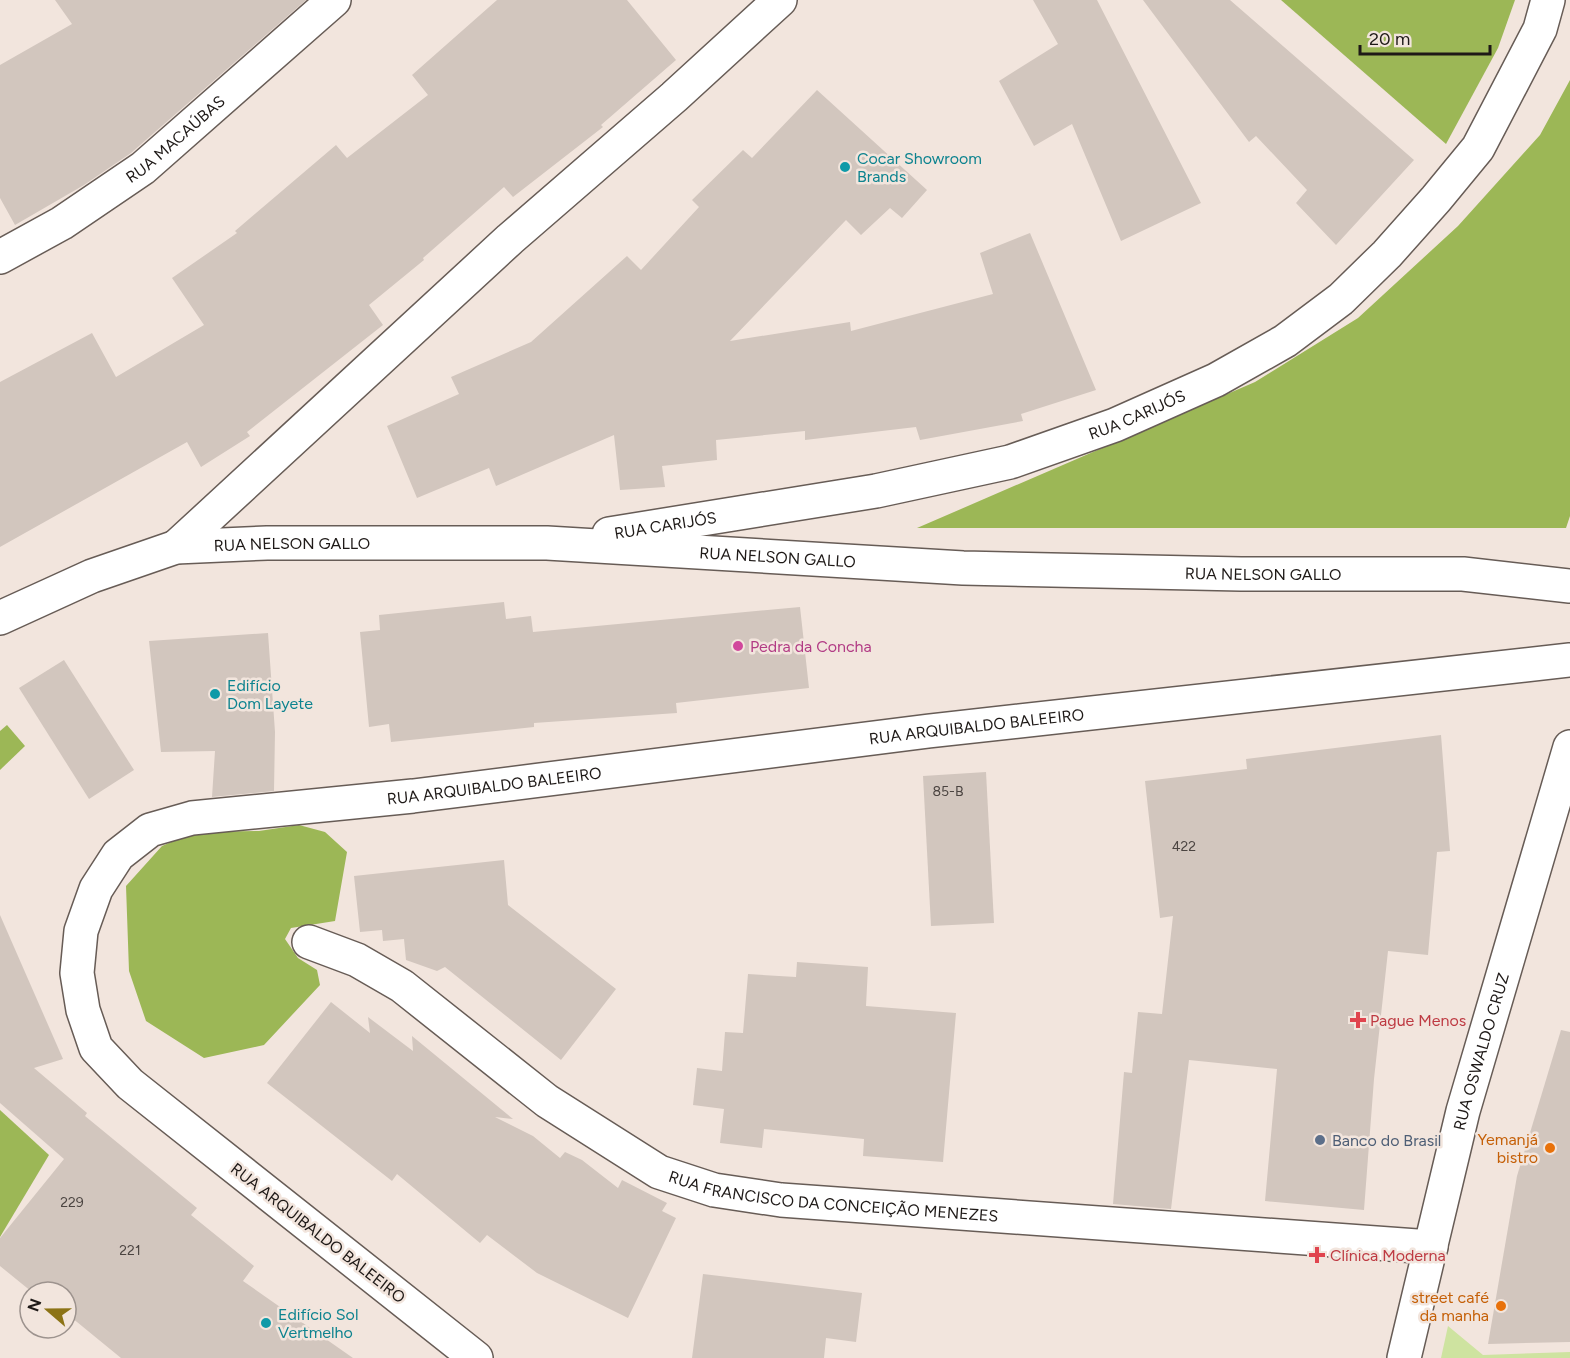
<svg xmlns="http://www.w3.org/2000/svg" width="1570" height="1358" font-family="Figtree,sans-serif">
<style>
.green{fill:#cee3a0}
.forest{fill:#9cb756}
.building{fill:#d2c6be}
.lines{fill:none;stroke-linecap:round;stroke-linejoin:round}
.minor-casing{stroke:#675c56;stroke-width:36}
.major-casing{stroke:#675c56;stroke-width:36}
.minor{stroke:#fff;stroke-width:33}
.major{stroke:#fff;stroke-width:33}
.culture-dot{fill:#0f9aa8;stroke:#f2e5dd;stroke-width:2}
.hotel-dot{fill:#d1479c;stroke:#f2e5dd;stroke-width:2}
.health-dot{fill:#e0444e;stroke:#f2e5dd;stroke-width:2}
.service-dot{fill:#5c6f8a;stroke:#f2e5dd;stroke-width:2}
.food-dot{fill:#e8710a;stroke:#f2e5dd;stroke-width:2}
.labels{text-anchor:middle;dominant-baseline:central;stroke-width:5;stroke-linejoin:round;paint-order:stroke}
.number-label{font-size:14px;fill:#4b4441}
.street-label{font-size:16px;fill:#1e1917;stroke:#f2e5dd}
.culture-label{font-size:16px;fill:#0d838f;stroke:#f2e5dd;text-anchor:start}
.hotel-label{font-size:16px;fill:#b23c85;stroke:#f2e5dd;text-anchor:start}
.health-label{font-size:16px;fill:#be3a42;stroke:#f2e5dd;text-anchor:start}
.food-label{font-size:16px;fill:#c56008;stroke:#f2e5dd;text-anchor:end}
.service-label{font-size:16px;fill:#4e5e75;stroke:#f2e5dd;text-anchor:start}
</style>
<rect width="100%" height="100%" fill="#f2e5dd"/>
<path class="green" d="M 1448,1326 L 1483,1355 L 1570,1352 L 1570,1358 L 1441,1358 Z"/>
<g class="forest">
<path d="M 1281,0 L 1515,0 L 1498,48 L 1446,144 Z"/>
<path d="M 1570,80 L 1570,516 L 1566,528 L 917,528 L 1255,382 L 1358,318 L 1458,226 L 1540,135 Z"/>
<path d="M 7,725 L 25,746 L 0,770 L 0,731 Z"/>
<path d="M 299,825 L 325,832 L 347,852 L 335,921 L 291,928 L 285,939 L 298,958 L 317,970 L 320,985 L 264,1045 L 204,1058 L 146,1021 L 129,971 L 126,886 L 162,846 L 194,832 L 259,831 Z"/>
<path d="M 0,1110 L 49,1155 L 0,1237 Z"/>
</g>
<g class="building">
<path d="M 55,0 L 306,0 L 131,153 L 84,185 L 15,225 L 0,198 L 0,65 L 72,24 Z"/>
<path d="M 497,0 L 627,0 L 676,60 L 601,125 L 603,127 L 513,197 L 504,187 L 423,258 L 424,260 L 369,305 L 383,325 L 247,432 L 250,436 L 201,467 L 187,442 L 0,547 L 0,382 L 92,333 L 116,377 L 204,325 L 172,278 L 237,233 L 235,231 L 336,145 L 347,158 L 428,95 L 412,75 Z"/>
<path d="M 1033,0 L 1097,0 L 1201,203 L 1121,241 L 1072,124 L 1034,146 L 999,81 L 1058,44 Z"/>
<path d="M 1143,0 L 1230,0 L 1414,160 L 1336,245 L 1296,203 L 1307,190 L 1256,136 L 1249,142 Z"/>
<path d="M 817,90 L 927,190 L 902,218 L 890,208 L 861,235 L 846,220 L 730,341 L 850,322 L 851,331 L 993,294 L 980,253 L 1030,233 L 1096,390 L 1021,414 L 1023,421 L 920,440 L 916,427 L 805,440 L 805,431 L 716,440 L 717,460 L 662,466 L 665,487 L 620,490 L 614,435 L 496,486 L 489,468 L 417,498 L 387,426 L 459,394 L 451,377 L 531,342 L 627,256 L 641,270 L 699,207 L 692,200 L 743,150 L 752,158 Z"/>
<path d="M 504,602 L 506,619 L 531,616 L 533,632 L 800,607 L 809,688 L 676,703 L 677,713 L 534,723 L 534,727 L 391,742 L 389,724 L 369,727 L 360,632 L 380,630 L 379,615 Z"/>
<path d="M 268,633 L 275,732 L 274,791 L 212,797 L 215,751 L 161,752 L 149,641 Z"/>
<path d="M 64,660 L 134,770 L 89,799 L 19,688 Z"/>
<path d="M 1441,735 L 1450,851 L 1437,852 L 1428,955 L 1388,951 L 1374,1079 L 1364,1210 L 1265,1201 L 1277,1069 L 1189,1060 L 1171,1209 L 1113,1204 L 1124,1072 L 1132,1073 L 1138,1012 L 1162,1014 L 1173,916 L 1160,918 L 1145,781 L 1247,769 L 1246,759 Z"/>
<path d="M 986,772 L 994,923 L 931,926 L 923,776 Z"/>
<path d="M 504,860 L 508,905 L 616,989 L 561,1060 L 445,967 L 437,971 L 406,960 L 404,939 L 383,941 L 382,930 L 360,932 L 354,876 Z"/>
<path d="M 0,915 L 63,1059 L 34,1068 L 87,1113 L 85,1116 L 197,1208 L 191,1215 L 254,1266 L 243,1281 L 353,1358 L 121,1358 L 66,1313 L 66,1292 L 32,1292 L 0,1266 L 0,1238 L 64,1159 L 0,1103 Z"/>
<path d="M 797,962 L 868,967 L 866,1006 L 956,1013 L 943,1162 L 863,1156 L 864,1139 L 764,1129 L 762,1148 L 720,1143 L 724,1109 L 693,1105 L 697,1068 L 722,1071 L 725,1032 L 743,1033 L 748,974 L 796,977 Z"/>
<path d="M 331,1002 L 370,1033 L 368,1017 L 413,1051 L 412,1036 L 513,1119 L 495,1117 L 533,1136 L 560,1158 L 565,1152 L 582,1160 L 618,1188 L 622,1180 L 667,1203 L 662,1211 L 676,1218 L 628,1318 L 537,1273 L 487,1235 L 480,1243 L 397,1174 L 392,1181 L 267,1083 Z"/>
<path d="M 1561,1030 L 1570,1032 L 1570,1342 L 1488,1344 L 1517,1176 Z"/>
<path d="M 703,1274 L 862,1293 L 856,1342 L 826,1338 L 824,1358 L 692,1358 Z"/>
</g>
<g class="lines">
<defs>
<g id="minor">
<path id="s1" d="M 0,257 L 62,223 L 143,168 L 334,0"/>
<path id="s2" d="M 609,534 L 876,491 L 1010,462 L 1115,425 L 1216,380 L 1285,341 L 1341,299 L 1387,254 L 1436,199 L 1478,148 L 1540,29 L 1548,0"/>
<path d="M 176,547 L 510,239 L 674,97 L 780,0"/>
<path id="s3" d="M 0,618 L 92,576 L 176,547 L 267,543 L 547,543 L 963,568 L 1241,574 L 1463,574 L 1570,586"/>
<path id="s4" d="M 309,942 L 357,960 L 402,986 L 547,1101 L 659,1172 L 714,1190 L 781,1200 L 1431,1247"/>
<path id="s5" d="M 476,1358 L 130,1084 L 96,1048 L 83,1010 L 77,973 L 81,931 L 96,889 L 118,855 L 150,830 L 192,818 L 413,796 L 929,731 L 1570,660"/>
</g>
<g id="major">
<path id="s6" d="M 1404,1358 L 1463,1111 L 1570,747"/>
</g>
</defs>
<use href="#minor" class="minor-casing"/>
<use href="#major" class="major-casing"/>
<use href="#minor" class="minor"/>
<use href="#major" class="major"/>
</g>
<g class="culture-dot">
<circle cx="845" cy="167" r="6"/>
<circle cx="215" cy="694" r="6"/>
<circle cx="266" cy="1323" r="6"/>
</g>
<circle class="hotel-dot" cx="738" cy="646" r="6"/>
<g class="health-dot">
<path d="M1355 1011h6v6h6v6h-6v6h-6v-6h-6v-6h6z"/>
<path d="M1314 1246h6v6h6v6h-6v6h-6v-6h-6v-6h6z"/>
</g>
<circle class="service-dot" cx="1320" cy="1140" r="6"/>
<g class="food-dot">
<circle cx="1550" cy="1148" r="6"/>
<circle cx="1501" cy="1306" r="6"/>
</g>
<g class="labels">
<g class="number-label">
<text x="948" y="791">85-B</text>
<text x="1184" y="846">422</text>
<text x="72" y="1202">229</text>
<text x="130" y="1250">221</text>
</g>
<g class="street-label">
<text stroke="none"><textPath href="#s1" startOffset="212">RUA MACAÚBAS</textPath></text>
<text stroke="none"><textPath href="#s2" startOffset="543">RUA CARIJÓS</textPath></text>
<text stroke="none"><textPath href="#s2" startOffset="57">RUA CARIJÓS</textPath></text>
<text stroke="none"><textPath href="#s3" startOffset="306">RUA NELSON GALLO</textPath></text>
<text stroke="none"><textPath href="#s3" startOffset="792">RUA NELSON GALLO</textPath></text>
<text stroke="none"><textPath href="#s3" startOffset="1278">RUA NELSON GALLO</textPath></text>
<text stroke="none"><textPath href="#s5" startOffset="1570">RUA ARQUIBALDO BALEEIRO</textPath></text>
<text stroke="none"><textPath href="#s5" startOffset="1084">RUA ARQUIBALDO BALEEIRO</textPath></text>
<text stroke="none"><textPath href="#s6" startOffset="316">RUA OSWALDO CRUZ</textPath></text>
<text stroke="none"><textPath href="#s4" startOffset="598">RUA FRANCISCO DA CONCEIÇÃO MENEZES</textPath></text>
<text transform="translate(318 1233) rotate(38)">RUA ARQUIBALDO BALEEIRO</text>
</g>
<g class="culture-label">
<text x="857" y="158">Cocar Showroom<tspan x="857" dy="18">Brands</tspan></text>
<text x="227" y="685">Edifício<tspan x="227" dy="18">Dom Layete</tspan></text>
<text x="278" y="1314">Edifício Sol<tspan x="278" dy="18">Vertmelho</tspan></text>
</g>
<g class="hotel-label">
<text x="750" y="646">Pedra da Concha</text>
</g>
<g class="health-label">
<text x="1370" y="1020">Pague Menos</text>
<text x="1330" y="1255">Clínica Moderna</text>
</g>
<g class="food-label">
<text x="1538" y="1139">Yemanjá<tspan x="1538" dy="18">bistro</tspan></text>
<text x="1489" y="1297">street café<tspan x="1489" dy="18">da manha</tspan></text>
</g>
<g class="service-label">
<text x="1332" y="1140">Banco do Brasil</text>
</g>
</g>
<g transform="translate(48 1310) rotate(290)"><circle r="28" fill="#f2e5dd" stroke="#9d938e" stroke-width="1.5"/>
<path d="M0-4.5L10 22L0 15L-10 22Z" fill="#8c7316"/>
<text y="-9" font-size="16" font-weight="bold" text-anchor="middle" fill="#1e1917">N</text>
</g>
<path d="M1360 45v9h130v-9" fill="none" stroke="#1e1917" stroke-width="3"/>
<text x="1369" y="45" font-size="18" fill="#1e1917" stroke="#f2e5dd" stroke-width="4.5" paint-order="stroke">20 m</text>
</svg>
